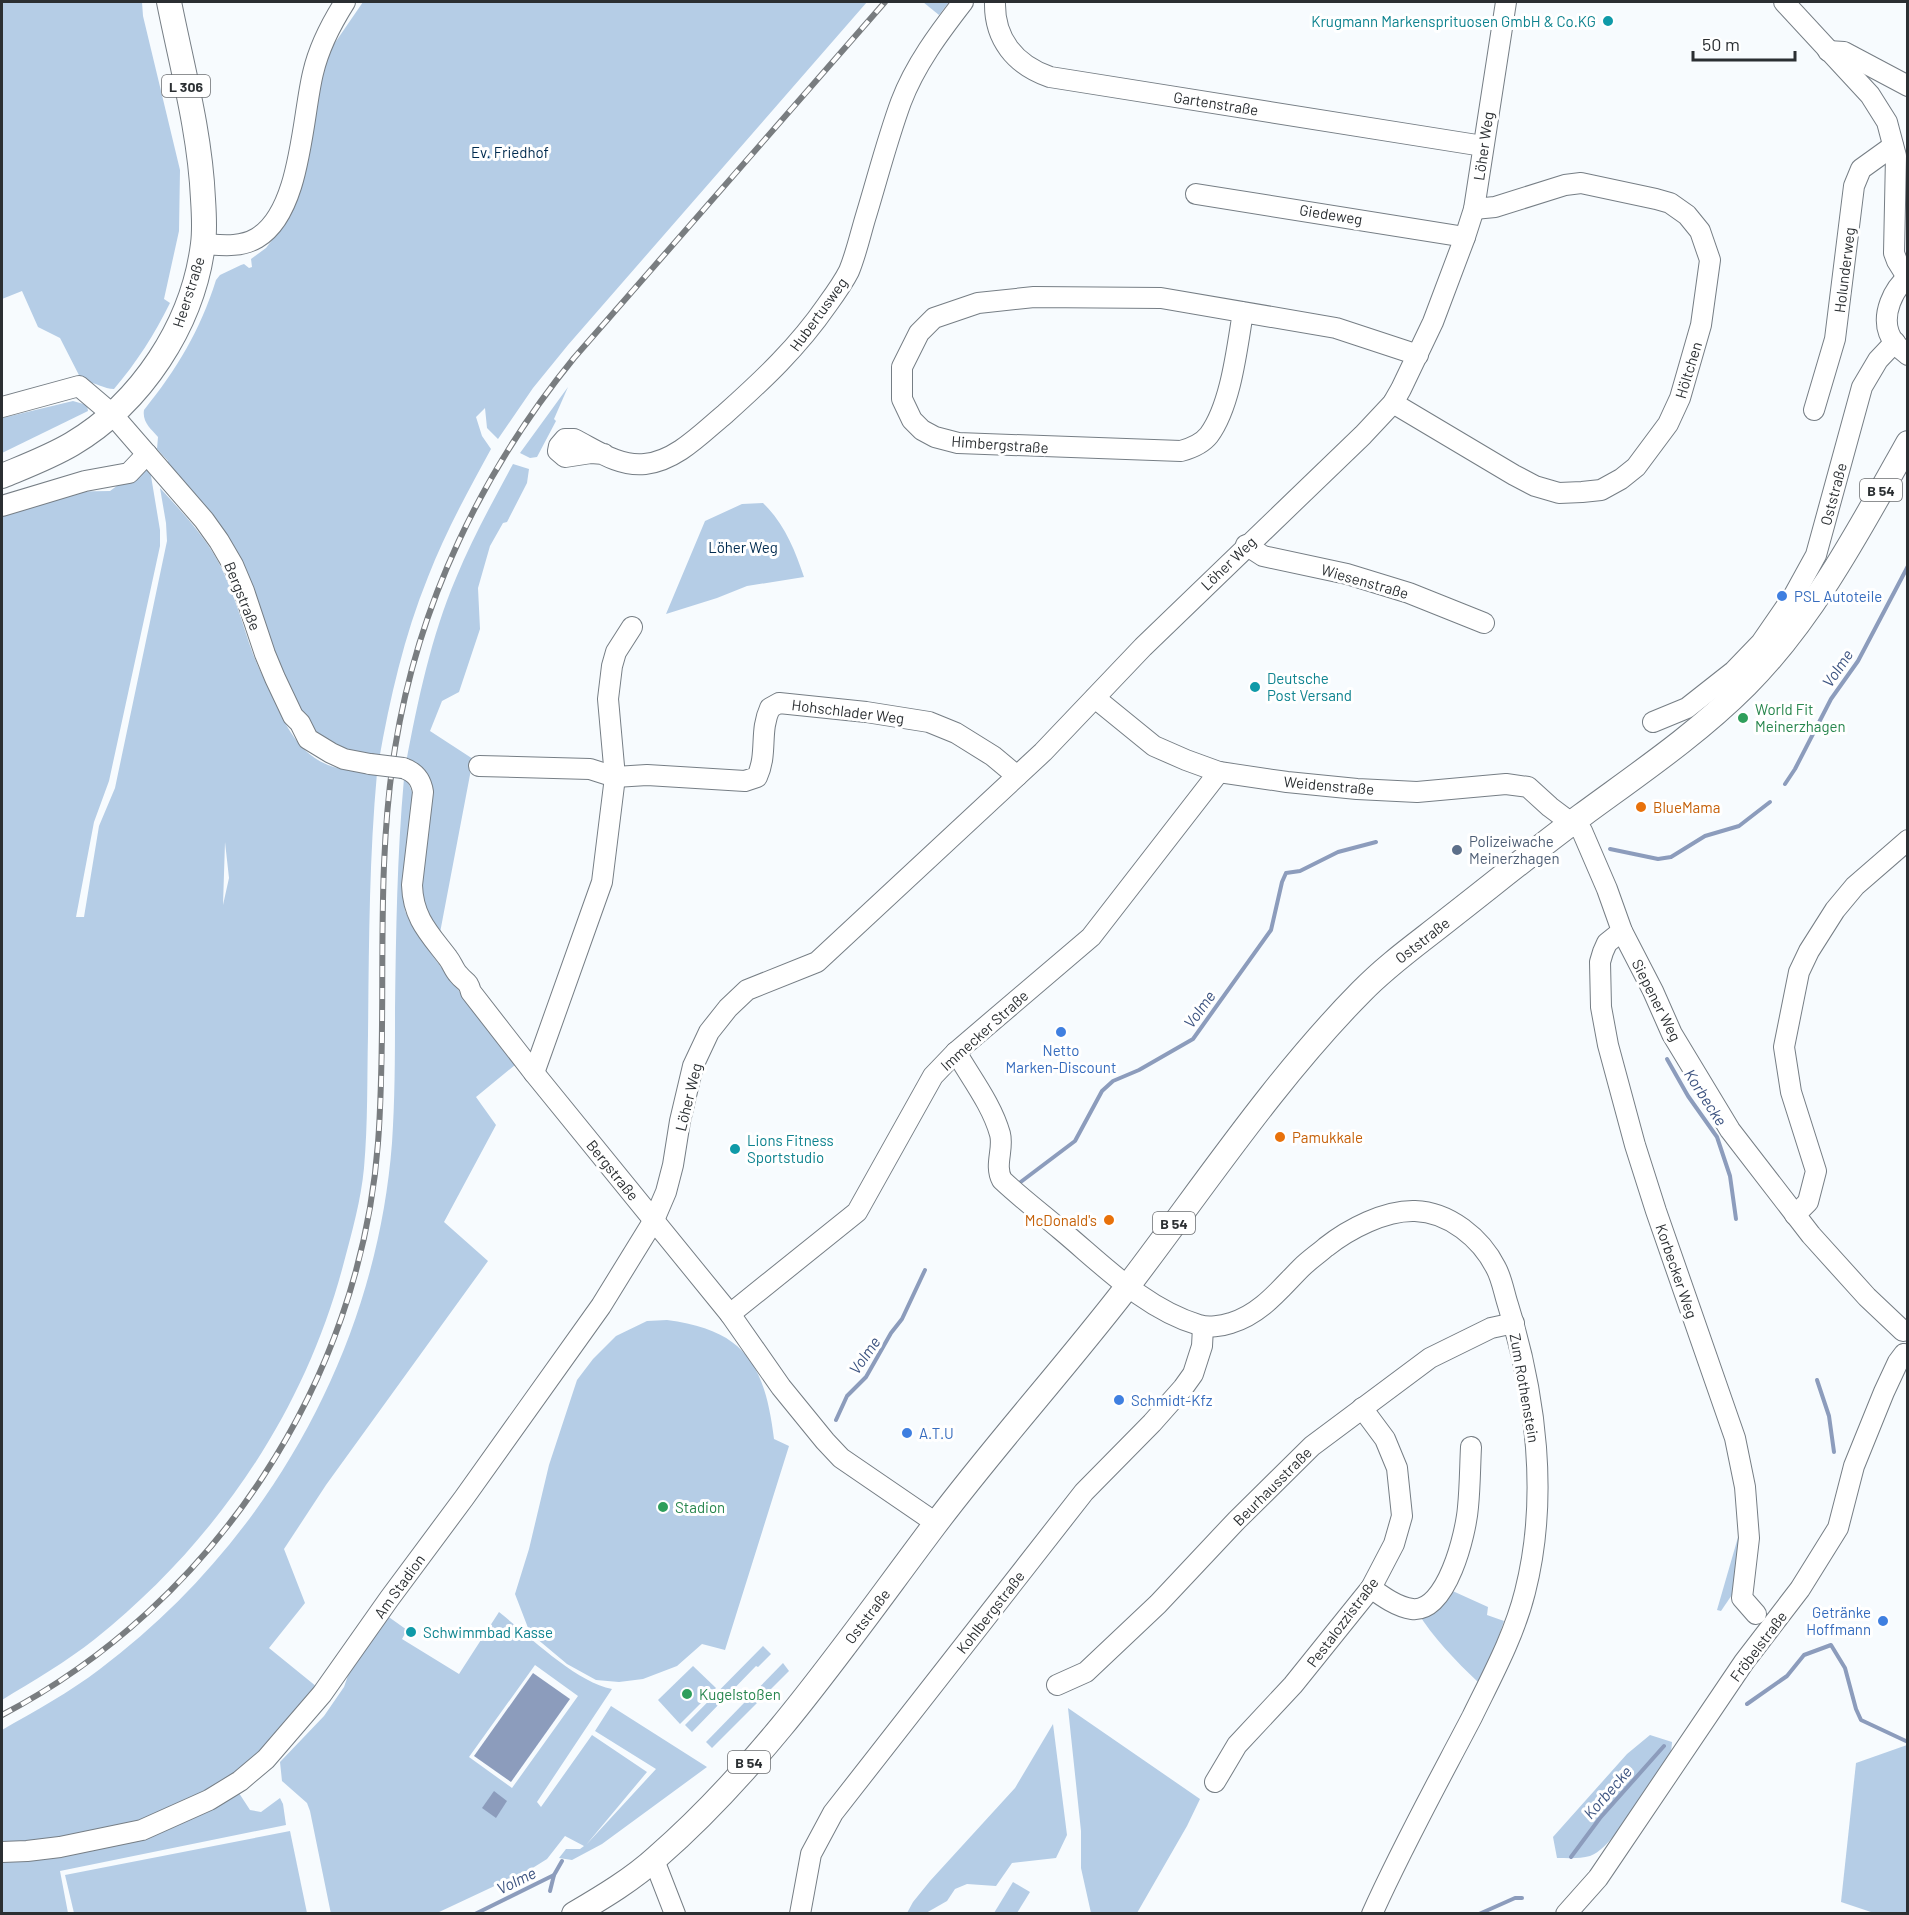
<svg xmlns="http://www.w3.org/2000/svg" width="1909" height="1915" font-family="Barlow,sans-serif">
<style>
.green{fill:#b5cde6;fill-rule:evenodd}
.water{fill:#8c9cbc}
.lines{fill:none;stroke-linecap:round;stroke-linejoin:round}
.stream{stroke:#8c9cbc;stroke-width:4}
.minor-casing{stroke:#767e85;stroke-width:22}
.major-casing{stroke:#767e85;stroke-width:26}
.minor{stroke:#fff;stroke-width:20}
.major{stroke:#fff;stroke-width:24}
.rail-casing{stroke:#797d80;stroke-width:6}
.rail{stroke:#fff;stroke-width:4;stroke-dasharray:11;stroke-linecap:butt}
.minor-bridge-casing{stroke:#767e85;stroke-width:22;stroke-linecap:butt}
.minor-bridge{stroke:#fff;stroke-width:20}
.culture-dot{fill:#0f9aa8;stroke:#fff;stroke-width:2}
.shop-dot{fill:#3f7fe0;stroke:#fff;stroke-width:2}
.leisure-dot{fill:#2e9e5b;stroke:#fff;stroke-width:2}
.food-dot{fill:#e8710a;stroke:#fff;stroke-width:2}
.service-dot{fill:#5c6f8a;stroke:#fff;stroke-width:2}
.labels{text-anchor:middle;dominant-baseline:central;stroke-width:6;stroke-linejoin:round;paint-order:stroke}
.shield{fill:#fff;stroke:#6b6d70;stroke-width:1.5}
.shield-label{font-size:14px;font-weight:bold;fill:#2b2f32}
.culture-label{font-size:15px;fill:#0d838f;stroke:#fff;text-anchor:start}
.street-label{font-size:15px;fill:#2b2f32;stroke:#fff}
.park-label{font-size:15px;fill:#002b4f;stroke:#fff}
.shop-label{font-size:15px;fill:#366cbe;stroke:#fff;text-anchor:start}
.leisure-label{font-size:15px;fill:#27864d;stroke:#fff;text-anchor:start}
.food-label{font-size:15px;fill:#c56008;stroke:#fff;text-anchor:start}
.service-label{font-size:15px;fill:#4e5e75;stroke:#fff;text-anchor:start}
.water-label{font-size:16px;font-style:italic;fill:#3c5380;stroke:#fff}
</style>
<rect width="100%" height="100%" fill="#f7fbfe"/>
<g class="green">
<path d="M 2,2 L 142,2 L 143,16 L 180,170 L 179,231 L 164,299 L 170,303 C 154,335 137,362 114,389 C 104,389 96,382 82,381 L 60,338 L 38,327 L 22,291 L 2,299 Z"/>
<path d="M 363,2 L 867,2 L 568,345 L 533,388 L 498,439 L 487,428 L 485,408 L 476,417 L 482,436 L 491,449 C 468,491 445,533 428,577 C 404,636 390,698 379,760 L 337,750 L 306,725 L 264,636 L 166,467 L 168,461 L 157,449 L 158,437 C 151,429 142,422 144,410 C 177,369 200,331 216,280 L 220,275 L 241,265 L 244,264 L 249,268 L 252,267 L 251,259 L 266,248 L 290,217 L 300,191 L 310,147 L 311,105 L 330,50 Z"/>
<path d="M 923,2 L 949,2 L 939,15 Z"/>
<path d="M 568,387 L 554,419 L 556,421 L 537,457 L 530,458 L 520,453 Z"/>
<path d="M 73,401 L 87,405 L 88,411 L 2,453 L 2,418 Z"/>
<path d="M 513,464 L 529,469 L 527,483 L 507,522 L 503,523 L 490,546 L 478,588 L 480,629 L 459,692 L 442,701 L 430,731 L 473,759 L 439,938 L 419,905 L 427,789 L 406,763 C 418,700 431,637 456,578 C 472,539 493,501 513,464 Z"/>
<path d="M 141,468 L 152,469 L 151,476 L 160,530 L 160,546 L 109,781 L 94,822 L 76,917 L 84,917 L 99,826 L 115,788 L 167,541 L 166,523 L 160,488 C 182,512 204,535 219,563 C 234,592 242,623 253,654 C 258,667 264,679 270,691 C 284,721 295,751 328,765 C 343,771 361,771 377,773 C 369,860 369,948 368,1035 C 367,1079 368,1124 364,1168 C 361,1200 352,1232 344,1262 C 305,1412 216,1542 95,1639 C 66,1662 33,1681 2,1700 L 2,506 L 48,492 L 110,491 ZM 225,842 L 229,878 L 223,905 Z"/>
<path d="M 763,503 C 784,523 795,550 804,577 L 747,586 L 717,598 L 666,614 L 705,521 L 742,504 Z"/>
<path d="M 404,778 L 408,782 L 414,797 L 402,880 L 405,911 L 412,926 L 435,959 L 515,1065 L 476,1097 L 496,1125 L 444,1222 L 488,1261 L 326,1485 L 284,1549 L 305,1603 L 269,1648 L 317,1687 L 267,1746 L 244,1768 L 201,1795 L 152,1818 L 40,1842 L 2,1844 L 2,1730 C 35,1711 70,1692 100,1669 C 266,1544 376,1351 392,1143 C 395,1099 395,1055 395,1010 C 396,933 397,856 404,778 Z"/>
<path d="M 667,1320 C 745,1330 765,1365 774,1439 L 789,1446 L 725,1650 L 702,1644 L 677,1666 L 643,1679 L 619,1682 L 596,1680 L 567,1664 L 530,1633 L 515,1594 L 529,1549 L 549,1465 L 577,1380 L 593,1359 L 616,1336 L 647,1321 Z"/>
<path d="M 1743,1520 L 1740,1583 L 1721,1611 L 1717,1610 Z"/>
<path d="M 1446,1588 L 1488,1607 L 1487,1615 L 1504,1621 L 1493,1653 L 1478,1682 C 1457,1662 1432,1637 1417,1611 Z"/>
<path d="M 499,1612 C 529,1636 576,1682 612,1689 L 537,1802 L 541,1807 L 592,1735 L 647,1772 L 586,1845 L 656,1769 L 595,1731 L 611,1706 L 707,1767 L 602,1844 L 572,1860 L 559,1858 L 566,1849 L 580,1849 L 584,1846 L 565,1836 L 547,1859 L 531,1869 L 437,1913 L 331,1914 L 310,1811 L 307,1803 L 282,1781 L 280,1762 L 324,1716 L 344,1687 L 351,1667 L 386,1615 L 407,1630 L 402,1639 L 459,1674 ZM 535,1665 L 578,1696 L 512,1788 L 469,1757 Z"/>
<path d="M 763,1646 L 771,1654 L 758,1667 L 756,1666 L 692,1732 L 685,1725 Z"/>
<path d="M 783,1663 L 789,1671 L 712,1748 L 706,1742 Z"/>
<path d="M 693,1666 L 716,1688 L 680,1724 L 658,1700 Z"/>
<path d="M 1068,1708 L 1200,1799 L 1187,1826 L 1137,1913 L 1091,1913 L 1081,1868 L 1081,1831 Z"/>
<path d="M 1053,1724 L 1067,1835 L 1056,1858 L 1012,1863 L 996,1886 L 967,1884 L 955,1889 L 947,1901 L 926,1913 L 907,1913 L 913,1902 L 930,1881 L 1015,1788 Z"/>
<path d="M 1650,1735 L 1672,1742 L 1671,1753 C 1656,1775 1613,1849 1590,1856 C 1580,1859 1568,1858 1557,1858 L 1553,1837 L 1627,1754 Z"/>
<path d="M 1907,1745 L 1907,1913 L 1874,1913 L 1841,1902 L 1856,1763 Z"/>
<path d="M 237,1790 L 250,1810 L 261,1812 L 280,1798 L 283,1804 L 286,1825 L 60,1871 L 68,1913 L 2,1913 L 2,1858 L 33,1857 Z"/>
<path d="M 290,1831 L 307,1913 L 74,1913 L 65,1875 Z"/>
<path d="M 1013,1882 L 1030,1892 L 1017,1913 L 994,1913 Z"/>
</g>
<g class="water">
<path d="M 533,1673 L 570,1699 L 511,1782 L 474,1756 Z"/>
<path d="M 494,1791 L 507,1801 L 496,1818 L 482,1808 Z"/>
</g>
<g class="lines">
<g class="stream">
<path d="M 1785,784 L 1795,769 L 1831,699 L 1858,661 L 1908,566"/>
<path d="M 1610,849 L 1658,859 L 1671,857 L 1705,836 L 1739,826 L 1770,802"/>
<path d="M 1667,1059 L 1688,1096 L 1717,1137 L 1730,1176 L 1736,1219"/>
<path d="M 1018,1184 L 1075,1141 L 1102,1091 L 1113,1081 L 1139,1070 L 1193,1039 L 1271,930 L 1282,882 L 1286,873 L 1300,871 L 1338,852 L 1376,842"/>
<path d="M 1817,1380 L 1829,1416 L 1834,1452"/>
<path d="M 836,1420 L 847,1396 L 866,1377 L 891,1333 L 902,1319 L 925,1270"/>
<path d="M 1747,1704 L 1787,1676 L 1804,1655 L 1831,1645 L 1845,1668 L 1856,1709 L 1861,1720 L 1908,1742"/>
<path d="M 1571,1857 L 1600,1818 L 1664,1746"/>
<path d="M 550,1891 L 554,1875"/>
<path d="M 475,1914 L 554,1875 L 562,1861"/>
<path d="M 1479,1914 L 1515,1898 L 1522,1898"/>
</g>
<defs>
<g id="minor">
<path d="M 995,2 C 994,39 1015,65 1050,77 L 1483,146"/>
<path d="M 1784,2 L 1870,95 L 1887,122 L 1896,156 L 1894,253 L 1897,261 L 1907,277"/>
<path d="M 1828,51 L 1844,52 L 1908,86"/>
<path d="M 1196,194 L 1465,237"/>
<path d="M 203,244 C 221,245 240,248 257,238 C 301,212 302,118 313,73 C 319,47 331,24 345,2"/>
<path d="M 1908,277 C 1893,289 1882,314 1889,333 C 1892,342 1900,349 1908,355"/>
<path d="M 1243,312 C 1237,348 1231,405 1209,435 C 1202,444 1192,448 1181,451 L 958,443 L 935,437 L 922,430 L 912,420 L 902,399 L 902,367 L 919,333 L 934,318 L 978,303 L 1034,297 L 1161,298 L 1336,328 L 1418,355"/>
<path d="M 1393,403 L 1514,475 L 1535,486 L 1559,493 L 1582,492 L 1601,490 L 1621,479 L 1636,467 L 1668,424 L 1680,398 L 1701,325 L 1710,260 L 1700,231 L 1687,215 L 1670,203 L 1656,199 L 1581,183 L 1565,185 L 1495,207 L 1474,209"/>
<path d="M 2,407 L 79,386 L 112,414 L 204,520 L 219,541 L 233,565 L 244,591 L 265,654 L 275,678 L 293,716 L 300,723 L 308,739 L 331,753 L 344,759 L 370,764"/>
<path d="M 1814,410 L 1835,339 L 1854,186 L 1861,169 L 1893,146"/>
<path d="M 604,454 L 591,453 L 565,457 L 558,451 L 559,446 L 565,439 L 574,439 C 596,450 619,467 645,464 C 676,461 702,433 725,414 C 763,380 798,347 827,305 C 835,294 843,283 849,271 C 856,254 860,236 865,219 C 877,180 887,140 901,102 C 915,65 939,33 963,2"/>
<path d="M 2,506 L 85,481 L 129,473 L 147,454"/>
<path d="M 1246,545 L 1263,556 L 1347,574 L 1409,593 L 1484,623"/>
<path d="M 1095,698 L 1154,746 L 1186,760 L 1219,772 L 1287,782 L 1357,789 L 1417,792 L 1506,784 L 1528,787 L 1550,807 L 1582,831 L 1607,889 L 1622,931 L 1653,991 L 1672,1034 L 1730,1130 L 1811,1235 L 1867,1297 L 1903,1331"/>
<path d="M 1653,722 L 1687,708 L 1734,671 L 1761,643 L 1794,595 L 1816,555 L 1862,387 L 1878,360 L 1895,342"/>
<path d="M 479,766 L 590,769 L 615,777 L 647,775 L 745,781 L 757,777 C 768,753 759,732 770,708 L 779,703 L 866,712 L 929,722 L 956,733 L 993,756 L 1017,776"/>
<path d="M 403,768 C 415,772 421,779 423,792 L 412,885 C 413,918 429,933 448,958 C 452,963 454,970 458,974 C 465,983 468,980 471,992 L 534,1073 L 730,1314 L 781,1387 L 825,1441 L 841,1458 L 936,1523"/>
<path d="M 1622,931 L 1607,943 L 1603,952 L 1600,962 L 1601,1007 L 1608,1045 L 1635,1145 L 1656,1211 L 1735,1438 L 1745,1487 L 1749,1538 L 1742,1598 L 1756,1614"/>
<path d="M 956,1052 C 971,1078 992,1105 1000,1134 C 1004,1149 994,1165 1002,1180 C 1021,1198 1041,1213 1061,1230 C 1103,1265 1145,1309 1199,1325 C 1208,1328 1222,1326 1231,1323 C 1261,1314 1280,1289 1301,1268 C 1309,1260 1318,1254 1326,1247 C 1349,1229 1385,1210 1415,1211 C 1449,1212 1481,1238 1496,1268 C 1502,1279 1504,1293 1508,1305 C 1536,1396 1549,1498 1525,1592 C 1514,1636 1492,1676 1472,1717 C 1438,1782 1402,1847 1372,1914"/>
<path d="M 534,1073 L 602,882 L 615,777 L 608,699 L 612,666 L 616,652 L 632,627"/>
<path d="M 1795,1215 L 1808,1202 L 1816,1171 L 1791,1092 L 1784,1047 L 1799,972 L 1809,951 L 1835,910 L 1855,886 L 1908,840"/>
<path d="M 730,1314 L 857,1212 L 933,1076 L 956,1052 L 1091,937 L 1219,772"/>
<path d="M 1371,1588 C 1382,1596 1397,1607 1412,1609 C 1447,1613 1466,1533 1468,1507 C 1470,1487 1470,1467 1471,1447"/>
<path d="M 1057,1685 L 1086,1672 L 1158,1604 L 1237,1520 L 1312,1446 L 1430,1358 L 1491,1328 L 1514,1323"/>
<path d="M 1215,1782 L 1237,1745 L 1293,1685 L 1371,1588 L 1394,1544 L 1402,1516 L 1397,1468 L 1385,1439 L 1362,1408"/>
<path d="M 2,1852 L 27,1851 L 60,1847 L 142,1830 L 209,1800 L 240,1781 L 266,1759 L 322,1694 L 389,1599 L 464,1498 L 601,1306 L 654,1220 L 666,1192 L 673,1165 L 680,1121 L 693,1066 L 709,1032 L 728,1008 L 747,990 L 817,962 L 1043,752 L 1143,647 L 1363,435 L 1393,403 L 1401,389 L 1433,322 L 1465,237 L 1474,209 L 1506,2"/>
<path d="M 654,1860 L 675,1914"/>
<path d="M 800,1914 L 811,1854 L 833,1813 L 1084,1492 L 1152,1423 L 1183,1388 L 1193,1374 L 1202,1346 L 1203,1327"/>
<path d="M 1566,1914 L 1598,1878 L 1744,1662 L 1800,1589 L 1838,1528 L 1854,1466 L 1884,1392 L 1898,1362 L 1904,1354"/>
</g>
<g id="major">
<path d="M 2,476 C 26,466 50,457 72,444 C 141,403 193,325 203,244 C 205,229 204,214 203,199 C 200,132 182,67 169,2"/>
<path d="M 574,1914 C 603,1897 633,1879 657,1857 C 765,1763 849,1639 934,1526 C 995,1445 1062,1371 1124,1291 C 1200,1192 1273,1081 1361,992 C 1387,965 1417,944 1446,921 C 1491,886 1535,850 1581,816 C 1638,774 1696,735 1746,685 C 1813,618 1862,525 1908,443"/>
</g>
</defs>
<use href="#minor" class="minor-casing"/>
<use href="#major" class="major-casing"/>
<use href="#minor" class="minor"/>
<use href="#major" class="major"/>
<defs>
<path id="rail" d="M 2,1715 C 214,1604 360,1382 378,1143 C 388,1012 374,879 395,748 C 418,604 482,471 574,358 L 885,2"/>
</defs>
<use href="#rail" class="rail-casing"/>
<use href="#rail" class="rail"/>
<defs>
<path id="minor-bridge" d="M 370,764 L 403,768"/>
</defs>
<use href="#minor-bridge" class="minor-bridge-casing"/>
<use href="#minor-bridge" class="minor-bridge"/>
</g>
<g class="culture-dot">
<circle cx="1608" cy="21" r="6"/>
<circle cx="1255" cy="687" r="6"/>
<circle cx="735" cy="1149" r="6"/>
<circle cx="411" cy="1632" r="6"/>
</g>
<g class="shop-dot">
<circle cx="1782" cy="596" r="6"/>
<circle cx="1061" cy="1032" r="6"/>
<circle cx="1119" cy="1400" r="6"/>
<circle cx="907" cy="1433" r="6"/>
<circle cx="1883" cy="1621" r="6"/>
</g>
<g class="leisure-dot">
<circle cx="1743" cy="718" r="6"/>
<circle cx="663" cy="1507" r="6"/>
<circle cx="687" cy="1694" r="6"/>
</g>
<g class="food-dot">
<circle cx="1641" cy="807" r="6"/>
<circle cx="1280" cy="1137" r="6"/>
<circle cx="1109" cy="1220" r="6"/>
</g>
<circle class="service-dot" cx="1457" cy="850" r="6"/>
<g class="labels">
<g class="shield">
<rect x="162" y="75" width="48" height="22" rx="4.5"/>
<rect x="1860" y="479" width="42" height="22" rx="4.5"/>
<rect x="1153" y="1212" width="42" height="22" rx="4.5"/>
<rect x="728" y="1751" width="42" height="22" rx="4.5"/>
</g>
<g class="shield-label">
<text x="186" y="86">L 306</text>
<text x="1881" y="490">B 54</text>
<text x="1174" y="1223">B 54</text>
<text x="749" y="1762">B 54</text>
</g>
<g class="culture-label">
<text x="1596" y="21" text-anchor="end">Krugmann Markensprituosen GmbH &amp; Co.KG</text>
<text x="1267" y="678">Deutsche<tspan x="1267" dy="17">Post Versand</tspan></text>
<text x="747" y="1140">Lions Fitness<tspan x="747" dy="17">Sportstudio</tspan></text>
<text x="423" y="1632">Schwimmbad Kasse</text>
</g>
<g class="street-label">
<text transform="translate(1216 103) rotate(9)">Gartenstraße</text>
<text transform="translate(1483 146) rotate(-82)">Löher Weg</text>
<text transform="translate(1331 214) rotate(9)">Giedeweg</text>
<text transform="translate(1844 270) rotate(-83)">Holunderweg</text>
<text transform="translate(188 292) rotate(-72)">Heerstraße</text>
<text transform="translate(818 314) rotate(-54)">Hubertusweg</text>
<text transform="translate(1688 370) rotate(-73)">Höltchen</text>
<text transform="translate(1000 444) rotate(4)">Himbergstraße</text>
<text transform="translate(1833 494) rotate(-75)">Oststraße</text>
<text transform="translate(1228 563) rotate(-44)">Löher Weg</text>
<text transform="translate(1365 581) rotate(16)">Wiesenstraße</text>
<text transform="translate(243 596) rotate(68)">Bergstraße</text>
<text transform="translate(848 711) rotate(7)">Hohschlader Weg</text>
<text transform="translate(1329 785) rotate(5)">Weidenstraße</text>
<text transform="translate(1422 940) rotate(-38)">Oststraße</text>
<text transform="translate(1657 1000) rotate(63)">Siepener Weg</text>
<text transform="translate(984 1030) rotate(-42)">Immecker Straße</text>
<text transform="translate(688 1097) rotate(-76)">Löher Weg</text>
<text transform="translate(613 1170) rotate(51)">Bergstraße</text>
<text transform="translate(1677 1271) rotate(71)">Korbecker Weg</text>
<text transform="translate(1525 1388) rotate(80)">Zum Rothenstein</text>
<text transform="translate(1272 1486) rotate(-45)">Beurhausstraße</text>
<text transform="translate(399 1586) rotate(-54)">Am Stadion</text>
<text transform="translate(990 1612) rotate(-52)">Kohlbergstraße</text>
<text transform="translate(867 1616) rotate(-53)">Oststraße</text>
<text transform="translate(1342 1622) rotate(-53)">Pestalozzistraße</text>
<text transform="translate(1758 1646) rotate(-53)">Fröbelstraße</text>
</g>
<g class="park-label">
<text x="510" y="152">Ev. Friedhof</text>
<text x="743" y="547">Löher Weg</text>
</g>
<g class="shop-label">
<text x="1794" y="596">PSL Autoteile</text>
<text x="1061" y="1050" text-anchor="middle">Netto<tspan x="1061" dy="17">Marken-Discount</tspan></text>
<text x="1131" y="1400">Schmidt-Kfz</text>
<text x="919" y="1433">A.T.U</text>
<text x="1871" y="1612" text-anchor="end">Getränke<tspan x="1871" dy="17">Hoffmann</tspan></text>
</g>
<g class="leisure-label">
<text x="1755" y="709">World Fit<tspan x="1755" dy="17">Meinerzhagen</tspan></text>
<text x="675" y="1507">Stadion</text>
<text x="699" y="1694">Kugelstoßen</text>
</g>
<g class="food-label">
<text x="1653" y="807">BlueMama</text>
<text x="1292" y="1137">Pamukkale</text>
<text x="1097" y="1220" text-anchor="end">McDonald's</text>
</g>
<g class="service-label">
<text x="1469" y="841">Polizeiwache<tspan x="1469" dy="17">Meinerzhagen</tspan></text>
</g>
<g class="water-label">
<text transform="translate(1837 668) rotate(-56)">Volme</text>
<text transform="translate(1199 1009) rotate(-54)">Volme</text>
<text transform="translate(1706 1097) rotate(57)">Korbecke</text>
<text transform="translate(864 1355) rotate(-55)">Volme</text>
<text transform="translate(1607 1792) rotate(-49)">Korbecke</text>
<text transform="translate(516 1880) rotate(-26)">Volme</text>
</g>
</g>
<rect width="1909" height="1915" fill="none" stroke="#2b2f32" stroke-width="6"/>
<path d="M1693 51v9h102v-9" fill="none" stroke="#2b2f32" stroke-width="3"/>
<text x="1702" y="51" font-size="18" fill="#2b2f32" stroke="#ffffff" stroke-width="4.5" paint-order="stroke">50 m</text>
</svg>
